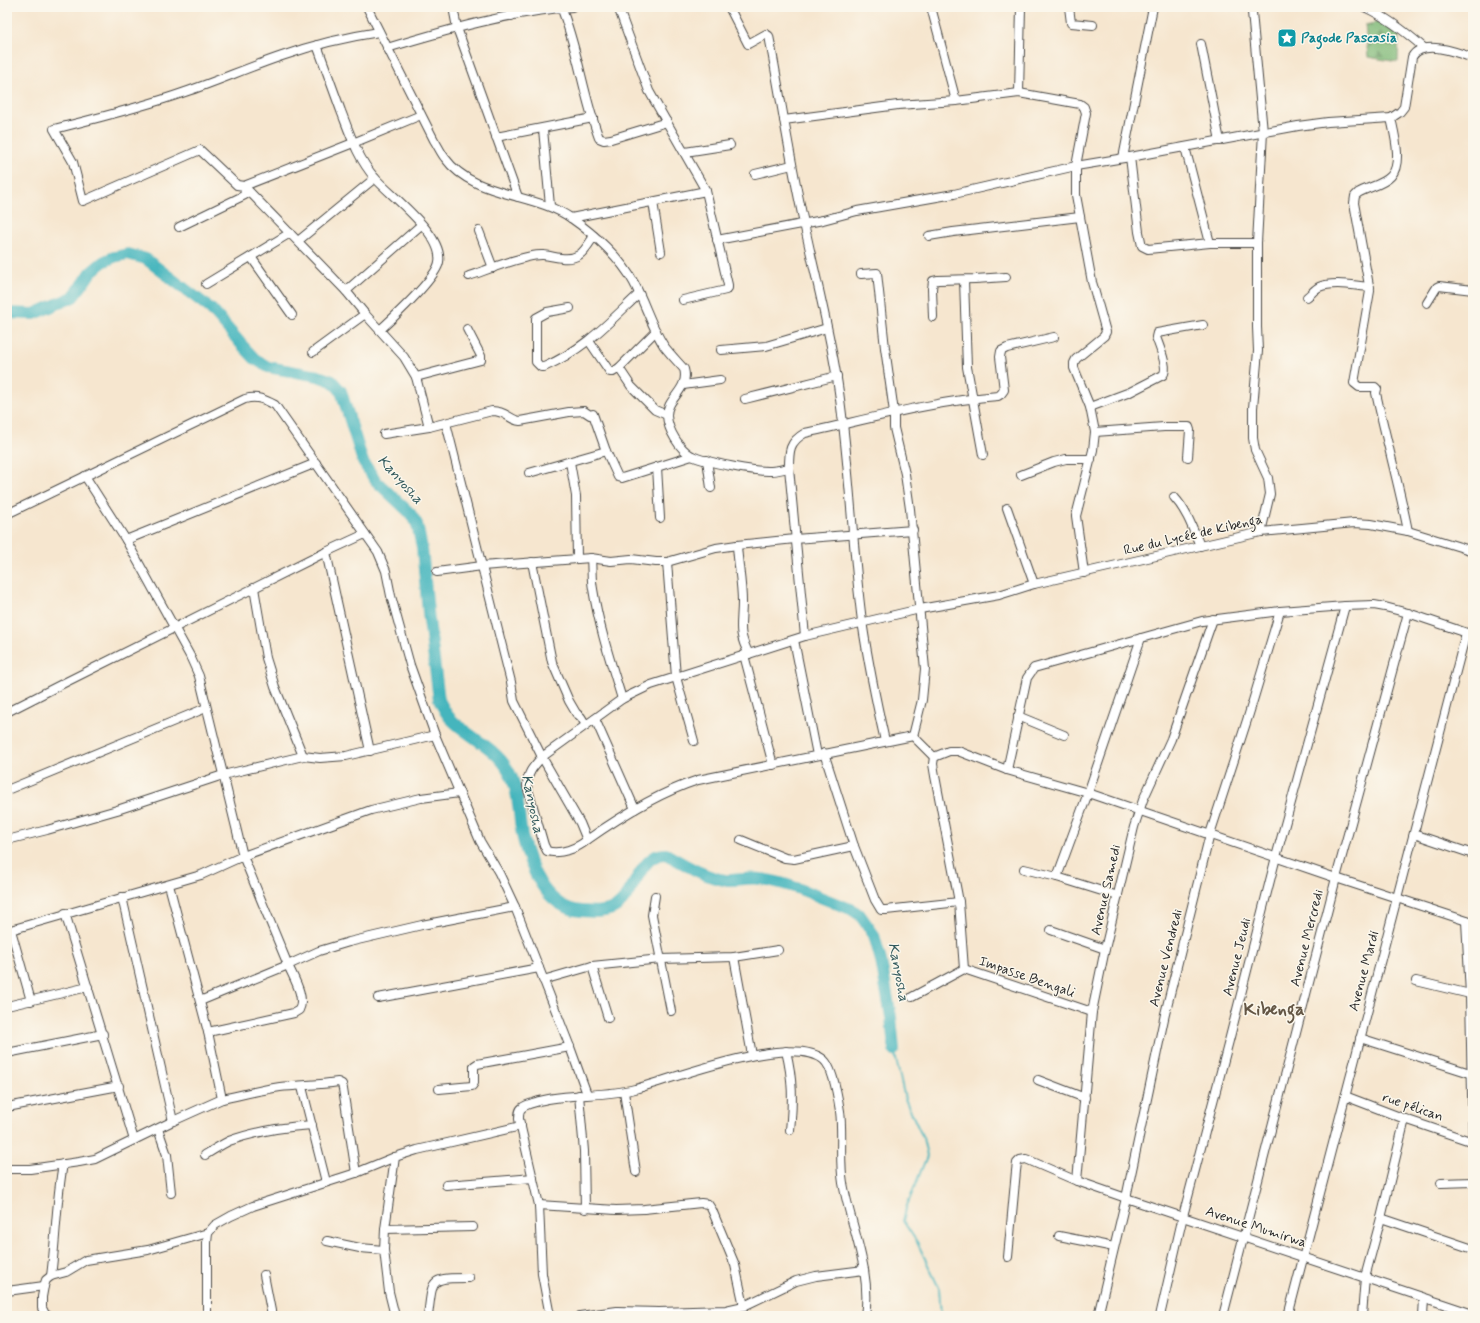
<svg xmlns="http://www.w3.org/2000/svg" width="1480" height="1323" font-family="Mynerve,sans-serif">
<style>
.forest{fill:url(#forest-firs);stroke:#567252}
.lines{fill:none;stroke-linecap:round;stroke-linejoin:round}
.stream{stroke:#45b5bd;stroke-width:2}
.river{stroke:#45b5bd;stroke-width:12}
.minor-casing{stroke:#494744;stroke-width:10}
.minor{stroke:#fff;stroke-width:8}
.labels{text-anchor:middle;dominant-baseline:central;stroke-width:3;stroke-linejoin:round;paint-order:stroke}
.culture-label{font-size:14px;font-weight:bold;fill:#0d838f;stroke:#fbf7ec;text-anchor:start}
.street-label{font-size:14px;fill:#2b2b2b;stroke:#fbf7ec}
.water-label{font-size:15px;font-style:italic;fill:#345b5e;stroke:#fbf7ec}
.district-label{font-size:18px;font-weight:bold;fill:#635645;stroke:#fbf7ec}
</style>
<defs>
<pattern id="forest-firs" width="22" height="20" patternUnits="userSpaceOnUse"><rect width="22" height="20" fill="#80ba78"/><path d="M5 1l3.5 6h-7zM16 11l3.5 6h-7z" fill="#699763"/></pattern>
</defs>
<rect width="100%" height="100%" fill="#fbf7ec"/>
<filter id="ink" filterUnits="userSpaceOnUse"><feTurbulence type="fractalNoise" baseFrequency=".025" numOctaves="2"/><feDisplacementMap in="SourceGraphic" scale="8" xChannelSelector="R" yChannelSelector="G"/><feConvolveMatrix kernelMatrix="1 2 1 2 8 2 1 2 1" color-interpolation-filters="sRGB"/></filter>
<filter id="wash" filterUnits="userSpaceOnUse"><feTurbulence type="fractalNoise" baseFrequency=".012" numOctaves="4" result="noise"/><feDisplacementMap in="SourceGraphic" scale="16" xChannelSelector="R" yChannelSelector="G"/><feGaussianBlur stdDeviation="0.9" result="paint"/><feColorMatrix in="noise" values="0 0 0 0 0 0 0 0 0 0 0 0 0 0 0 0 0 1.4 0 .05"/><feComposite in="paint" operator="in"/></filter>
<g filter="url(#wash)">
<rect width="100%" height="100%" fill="#f6e6cf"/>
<path class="forest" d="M 1379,22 L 1390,24 L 1399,31 L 1398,62 L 1368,57 L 1365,25 Z"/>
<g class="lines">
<path class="stream" d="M 894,1050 L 905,1099 L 923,1138 L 927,1156 L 906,1208 L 903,1221 L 917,1242 L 939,1288 L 941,1316"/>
<path class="river" d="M 7,313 L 34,314 L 73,297 L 83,284 L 91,272 L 103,262 L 114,257 L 128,254 L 146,259 L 211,309 L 242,345 L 255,359 L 268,367 L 318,376 L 332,381 L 341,391 L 363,462 L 376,481 L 410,513 L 417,524 L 422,548 L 428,612 L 439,700 C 443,707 446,715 452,720 C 469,737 494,747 507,768 C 519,787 518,813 522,835 C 529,866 545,908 581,911 C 592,912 603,913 614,908 C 635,897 639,853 666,854 C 684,864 704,877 725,880 C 737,881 749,877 761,879 C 792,883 822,899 851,909 L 860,915 L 874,935 L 881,961 L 891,1017 L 894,1050"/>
</g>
</g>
<g filter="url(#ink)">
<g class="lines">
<defs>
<g id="minor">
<path d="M 367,7 L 434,140 C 438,146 441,153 445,158 C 474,198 533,192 571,218 C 594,234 621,258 634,283 C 645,303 651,326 664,346 C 670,354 677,361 684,369 C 690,390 666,398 667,416 C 668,430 679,449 692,456 C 705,462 757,472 771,471 C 777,471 783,469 789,468"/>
<path d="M 453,7 L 457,28 L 518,197"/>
<path d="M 509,7 L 511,16"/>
<path d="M 561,7 C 578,49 583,95 599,138 L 604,140 L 611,139 L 667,122"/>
<path d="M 618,7 L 649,91 L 706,191 L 728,285 L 728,288 L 726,290 L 683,300"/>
<path d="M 729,7 L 748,44 L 766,34 L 769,36 C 781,98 790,161 804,223 C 816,280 831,335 839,392 C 850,468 852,545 862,621 C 868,661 876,701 885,741"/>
<path d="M 931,7 L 956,101"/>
<path d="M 1069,7 L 1071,23 L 1093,25"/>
<path d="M 1364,7 C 1387,17 1406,32 1424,48"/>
<path d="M 1252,12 L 1263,132 L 1257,243 L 1257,327 L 1258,351 L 1253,408 L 1253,438 L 1255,450 L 1268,478 L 1270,494 L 1261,532"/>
<path d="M 379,32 C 346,37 313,45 282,56 C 249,67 218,81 185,92 C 143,107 98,118 54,129 L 73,162 L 83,201 L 200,150 L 237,185 L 244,186 L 346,291 L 365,314 L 404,357 L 416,377 L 429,427"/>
<path d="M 1201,44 L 1220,141"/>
<path d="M 317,45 C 325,67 333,89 341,111 C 350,134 358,159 375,178 C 392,197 444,235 439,262 C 437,277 393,318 380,330"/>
<path d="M 387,48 C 447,30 509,12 572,7"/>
<path d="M 1019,93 L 1021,7"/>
<path d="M 1391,118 C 1394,133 1403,163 1391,176 C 1383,185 1368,187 1358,193 L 1355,196 L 1354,203 L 1370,291 L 1354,383 L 1359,387 L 1375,387 L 1377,389 L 1376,393 C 1386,439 1399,485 1408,531"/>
<path d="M 784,120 L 898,105 L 956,101 L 1019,93 L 1080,104 L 1084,107 L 1086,113 L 1076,166 L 1076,195 L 1092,282 L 1106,332 L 1104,336 L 1076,359 L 1074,363 L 1074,368 L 1090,407 L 1095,432 L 1093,450 L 1076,516 L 1084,573"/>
<path d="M 543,129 L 550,206"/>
<path d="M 496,137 L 593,118"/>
<path d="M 1185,147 L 1210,243 L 1257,243"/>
<path d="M 685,152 L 730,145"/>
<path d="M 1130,157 L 1139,232 L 1142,246 L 1148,249 L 1210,243"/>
<path d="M 1123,158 L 1153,7"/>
<path d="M 755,174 L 792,165"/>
<path d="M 653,202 L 661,252"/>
<path d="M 571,218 L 706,191"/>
<path d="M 179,227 L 245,195 L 244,186 L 353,143 L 421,115"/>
<path d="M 479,231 L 493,268"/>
<path d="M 929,236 L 953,232 L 1080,217"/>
<path d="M 717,240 L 823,220 L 857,211 L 954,194 L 1076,166 L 1130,157 L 1298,126 L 1328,122 L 1391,118 L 1400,112 L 1404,107 L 1412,57 C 1422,39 1457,52 1473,58"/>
<path d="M 298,241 L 375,178"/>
<path d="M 251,257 L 292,315"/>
<path d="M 861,274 L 877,273 L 885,348 L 894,412 L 894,428 L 905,474 L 910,509 L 925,669 L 922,700 L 913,736"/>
<path d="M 469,276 C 487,270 526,254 543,255 C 555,256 567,262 579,255 C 585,251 590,242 594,236"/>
<path d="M 964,280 L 967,367 L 983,455"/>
<path d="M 206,284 L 290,233"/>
<path d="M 346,291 L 421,225"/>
<path d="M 1307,297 C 1311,294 1315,289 1319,287 C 1334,281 1355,286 1370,287"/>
<path d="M 1427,303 L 1437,287 L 1439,286 L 1473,290"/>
<path d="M 570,308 L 547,312 L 536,318 L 536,362 L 541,367 L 544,367 C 585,349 607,324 639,294"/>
<path d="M 933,317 L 932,289 L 933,281 L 938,280 L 975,279 L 1006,277"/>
<path d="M 589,341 L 610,372 L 613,372 L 619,368 L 656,331"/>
<path d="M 721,350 L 766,346 L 827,328"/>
<path d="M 313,352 L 365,314"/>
<path d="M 619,368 L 631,386 L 655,410 L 667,415"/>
<path d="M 416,377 L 481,360 L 481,356 L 467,329"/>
<path d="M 683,385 L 720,380"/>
<path d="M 745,399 L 837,376"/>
<path d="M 1090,407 L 1130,392 L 1163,375 C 1169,368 1159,346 1156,337 L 1157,333 L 1203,325"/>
<path d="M 446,423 L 511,682 L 514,701 L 542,757 L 580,823 L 587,840 C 621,816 658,793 698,780 L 913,736 L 934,757"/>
<path d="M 1095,432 L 1164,427 L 1189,427 L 1190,430 L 1188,457"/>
<path d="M 384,434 L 429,427 L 492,411 C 507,411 509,420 520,421 L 569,412 L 584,411 L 590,415 L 593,414 L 606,451 L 618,477 L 622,478 L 692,456"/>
<path d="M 707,460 L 711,488"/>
<path d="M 570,462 L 576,496 L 577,559"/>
<path d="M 657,467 L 660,518"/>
<path d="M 529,473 L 606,451"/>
<path d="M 1021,475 L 1054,462 L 1066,459 L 1091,459"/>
<path d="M 85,476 L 126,540 L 190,656 L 199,676 L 243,856 L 288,965 L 200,1001"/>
<path d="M 1174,497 C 1187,511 1193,529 1200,546"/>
<path d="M 1007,508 L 1034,584"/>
<path d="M 7,514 L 245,399 C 257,396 264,399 275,405 L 378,552 L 386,571 L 391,596 L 410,665 L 435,735 L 480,841 L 499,873 L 515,907 L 570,1047 L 587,1094"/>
<path d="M 126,540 L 316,463"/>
<path d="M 737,545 C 738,564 742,583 742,602 C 742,624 737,632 749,654"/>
<path d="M 326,552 L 370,751"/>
<path d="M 591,558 C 592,569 591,579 593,589 C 599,627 611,663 622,699"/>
<path d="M 532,562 L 552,662 L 569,701 L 576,713 L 581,717 L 586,725"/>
<path d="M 667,562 L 676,677 L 694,741"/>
<path d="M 437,572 L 482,566 L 591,558 L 611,561 L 631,559 L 656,562 L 667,562 L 716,548 L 737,545 L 795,539 L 913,530"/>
<path d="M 254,588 L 266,658 L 275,687 L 303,756"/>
<path d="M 805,636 L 789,468 C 789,451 789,442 805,433 C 869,419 933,401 998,396 L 1001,394 L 1004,390 L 1000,357 L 1001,351 L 1007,348 L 1054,337"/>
<path d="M 794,640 L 817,755"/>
<path d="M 744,655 L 773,765"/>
<path d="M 7,712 L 68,681 L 326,552 L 365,534"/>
<path d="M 1018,716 L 1064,735"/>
<path d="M 595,719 L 635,809"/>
<path d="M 824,753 L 854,846 L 875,900 L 881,910 L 886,910 L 959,902"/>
<path d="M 934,757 L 949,751 L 958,751 L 1007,770 L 1088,793 L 1336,878 L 1473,923"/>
<path d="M 934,757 L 933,764 L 935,776 L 959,902 L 964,969"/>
<path d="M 1007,770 L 1027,678 L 1034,668 L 1202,621 L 1280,611 L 1345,606 L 1374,605 L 1385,607 L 1408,613 L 1473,635"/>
<path d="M 7,790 L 206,708"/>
<path d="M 1414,834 L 1473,854"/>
<path d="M 7,840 L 47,830 L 117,810 L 223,775 L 303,756 L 320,758 L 346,756 L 435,735"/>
<path d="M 587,840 C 578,848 560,855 547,851 L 544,845 L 527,786 C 527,773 533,767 542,757 L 622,699 L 651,685 L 805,636 L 920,609 L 999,595 L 1034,584 L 1261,532 L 1354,523 L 1371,524 L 1408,531 L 1473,551"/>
<path d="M 741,840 L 785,858 L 794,859 L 854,846"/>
<path d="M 1024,869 L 1057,877 L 1118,896"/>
<path d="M 1057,877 L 1088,793 L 1141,638"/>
<path d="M 169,885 L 208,1032"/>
<path d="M 655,896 L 652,915 L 671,1011"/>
<path d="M 122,897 L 173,1121"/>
<path d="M 65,913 L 134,1140"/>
<path d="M 1466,921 L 1470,994 L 1473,1145"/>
<path d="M 11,930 L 31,1001"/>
<path d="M 1051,930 L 1105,949"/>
<path d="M 7,931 L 201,875 L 243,856 L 371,810 L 421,798 L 459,793"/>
<path d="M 734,957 L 752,1055"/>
<path d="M 592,966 L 608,1018"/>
<path d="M 543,980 L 592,966 L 661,959 L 734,957 L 778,950"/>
<path d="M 1416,981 L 1470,994"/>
<path d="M 912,997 L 964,969 L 1092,1012"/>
<path d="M 378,998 L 539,968"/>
<path d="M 7,1006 L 88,987"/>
<path d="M 1360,1038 L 1473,1074"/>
<path d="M 786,1051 C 793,1079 793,1102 790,1130"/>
<path d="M 7,1053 L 103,1034"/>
<path d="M 1038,1080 L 1085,1098"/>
<path d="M 302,1087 L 326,1182"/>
<path d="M 439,1089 L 472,1086 L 474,1083 L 474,1066 L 477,1064 L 570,1047"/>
<path d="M 624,1092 L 636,1172"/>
<path d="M 579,1095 L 584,1151 L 585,1209"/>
<path d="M 1345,1096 L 1405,1119 L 1473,1142"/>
<path d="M 222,1099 C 241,1095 260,1090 280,1087 C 299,1085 319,1085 338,1082 L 342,1084 L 343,1089 L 356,1173"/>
<path d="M 7,1107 L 119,1086"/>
<path d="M 158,1129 L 167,1155 L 171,1193"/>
<path d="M 205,1155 C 213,1150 221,1145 229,1141 C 256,1131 283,1127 312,1125"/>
<path d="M 395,1157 L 385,1229 L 384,1250 L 389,1292 L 395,1316"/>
<path d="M 7,1169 L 30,1169 L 79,1162 L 95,1159 L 173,1121 L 222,1099 L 208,1032 L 294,1013 L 299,1010 C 306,997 293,977 288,965 L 319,951 L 349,942 L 422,925 L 515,907"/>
<path d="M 1077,1181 L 1092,1012 L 1105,949 L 1134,827 L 1143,800 L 1171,739 L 1213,619"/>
<path d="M 1441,1183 L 1473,1182"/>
<path d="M 446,1185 L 533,1178"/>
<path d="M 539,1205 L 616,1210 L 644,1209 L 701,1203 L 708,1204 L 712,1210 L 735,1265 L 744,1306"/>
<path d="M 1381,1218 L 1473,1249"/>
<path d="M 385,1229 L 473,1227"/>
<path d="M 1059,1236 L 1114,1247"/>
<path d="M 327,1241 L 360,1248 L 384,1250"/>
<path d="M 1008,1257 L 1016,1171 L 1017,1163 L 1020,1160 L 1026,1159 L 1077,1181 L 1126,1198 L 1473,1314"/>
<path d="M 264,1275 L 272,1316"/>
<path d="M 51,1276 C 56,1239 56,1202 63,1164"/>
<path d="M 7,1291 L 44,1286"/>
<path d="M 48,1316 L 45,1314 L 42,1308 L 42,1297 L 44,1286 L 46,1280 L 51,1276 L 66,1272 L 86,1260 L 148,1250 L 208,1233"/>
<path d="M 207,1316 L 207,1243 L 208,1233 L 215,1225 L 231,1216 L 253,1206 L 356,1173 L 395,1157 L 417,1150 L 521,1126"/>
<path d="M 428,1316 C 433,1278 429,1278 469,1278"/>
<path d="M 550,1316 L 542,1274 L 539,1205 L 519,1119 C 519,1115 519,1110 522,1108 C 526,1104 534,1103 539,1101 C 570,1093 603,1097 635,1089 C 673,1079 792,1032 824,1060 C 833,1068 838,1098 840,1111 C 843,1135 839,1159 843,1183 C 851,1228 872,1270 865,1316"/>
<path d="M 580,1316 L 617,1311 L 659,1312 L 726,1310 L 744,1306 L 796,1281 L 816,1276 L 864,1270"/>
<path d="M 1098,1316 L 1126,1198 L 1165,1014 L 1210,834 L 1249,714 L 1280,611"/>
<path d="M 1160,1316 L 1183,1216 L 1230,1037 L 1276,857 L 1345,606"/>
<path d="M 1223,1316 L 1336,878 L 1408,613"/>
<path d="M 1288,1316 L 1466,633"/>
<path d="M 1362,1316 L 1365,1277 L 1381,1218 L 1405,1119"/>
<path d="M 1423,1316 L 1424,1298"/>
</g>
</defs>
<use href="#minor" class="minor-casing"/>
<use href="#minor" class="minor"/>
</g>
</g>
<defs>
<symbol id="sight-square" viewBox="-11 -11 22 22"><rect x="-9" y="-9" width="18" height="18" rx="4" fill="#0f9aa8" stroke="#fbf7ec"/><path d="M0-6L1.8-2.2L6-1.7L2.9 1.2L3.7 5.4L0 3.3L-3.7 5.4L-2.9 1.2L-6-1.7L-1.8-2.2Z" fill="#fff"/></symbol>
</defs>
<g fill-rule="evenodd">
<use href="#sight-square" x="1276" y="27" width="22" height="22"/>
</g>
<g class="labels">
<g class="culture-label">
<text x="1301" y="38">Pagode Pascasia</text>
</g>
<g class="street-label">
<text transform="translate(1193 535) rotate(-13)">Rue du Lycée de Kibenga</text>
<text transform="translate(1106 890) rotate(-77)">Avenue Samedi</text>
<text transform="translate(1307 938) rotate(-76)">Avenue Mercredi</text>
<text transform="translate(1237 957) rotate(-76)">Avenue Jeudi</text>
<text transform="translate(1166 958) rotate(-76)">Avenue Vendredi</text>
<text transform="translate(1364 971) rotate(-75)">Avenue Mardi</text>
<text transform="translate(1027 977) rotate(19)">Impasse Bengali</text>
<text transform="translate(1413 1107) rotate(19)">rue pélican</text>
<text transform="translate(1256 1227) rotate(18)">Avenue Mumirwa</text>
</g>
<g class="water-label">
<text transform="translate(400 480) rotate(48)">Kanyosha</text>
<text transform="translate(532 804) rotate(78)">Kanyosha</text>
<text transform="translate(898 972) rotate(79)">Kanyosha</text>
</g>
<g class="district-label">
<text x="1274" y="1010">Kibenga</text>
</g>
</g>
<rect width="1480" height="1323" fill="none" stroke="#fbf7ec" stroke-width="24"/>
</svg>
